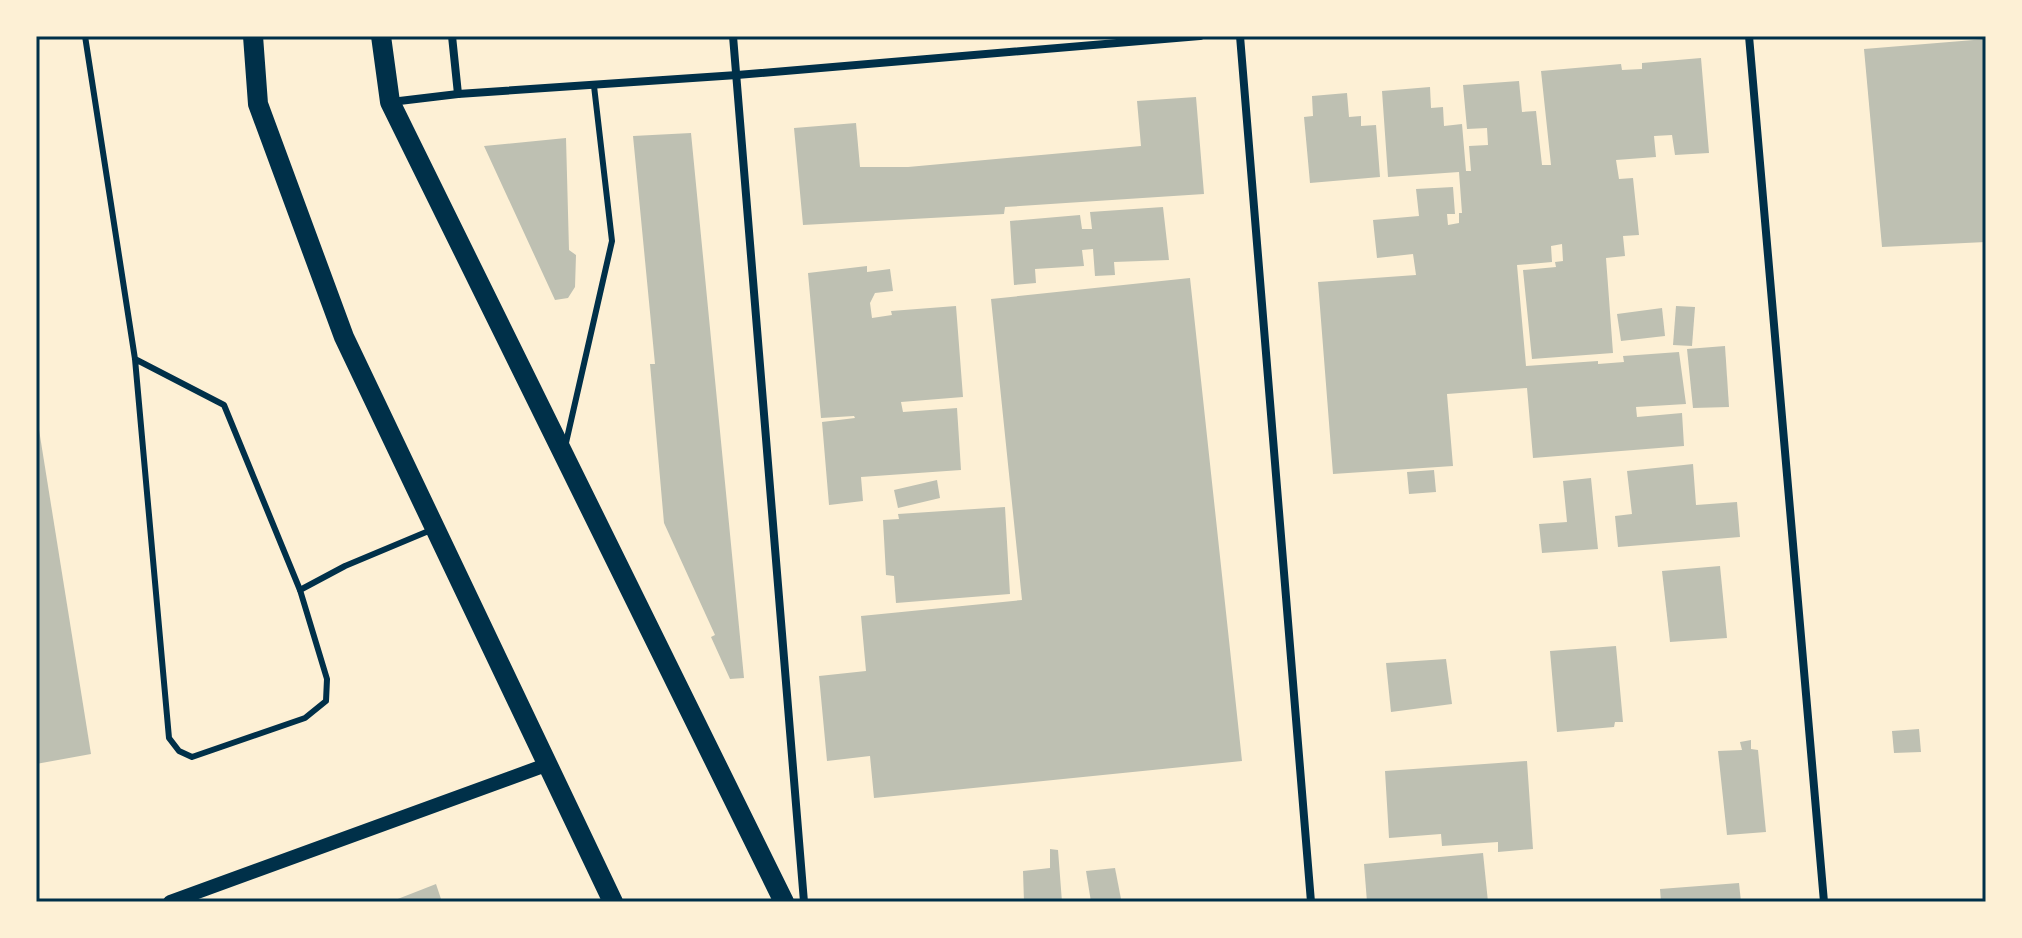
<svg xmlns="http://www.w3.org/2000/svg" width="2022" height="938" font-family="Montserrat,sans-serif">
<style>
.building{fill:#bec0b2}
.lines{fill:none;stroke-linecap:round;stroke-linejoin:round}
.service{stroke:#003049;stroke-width:6}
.minor{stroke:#003049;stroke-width:8}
.tertiary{stroke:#003049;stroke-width:14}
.primary{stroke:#003049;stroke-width:20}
.neatline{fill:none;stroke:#003049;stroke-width:3}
</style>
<rect width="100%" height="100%" fill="#fdf0d5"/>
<g class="building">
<path d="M 1986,39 L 1986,242 L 1882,247 L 1864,49 Z"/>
<path d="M 1701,58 L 1709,153 L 1675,155 L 1672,135 L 1654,136 L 1656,157 L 1616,160 L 1619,179 L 1633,178 L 1639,235 L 1623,236 L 1625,256 L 1606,258 L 1613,353 L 1532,359 L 1523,270 L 1556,267 L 1555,262 L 1563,261 L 1562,244 L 1551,246 L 1552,262 L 1517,265 L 1526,366 L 1598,361 L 1598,364 L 1624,362 L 1623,356 L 1679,352 L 1686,404 L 1636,407 L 1637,417 L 1682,413 L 1684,446 L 1533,458 L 1527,388 L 1447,394 L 1453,466 L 1333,474 L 1318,282 L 1416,275 L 1413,254 L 1377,258 L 1373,220 L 1419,216 L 1416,189 L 1453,187 L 1455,214 L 1447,214 L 1448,225 L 1459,223 L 1459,213 L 1462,213 L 1459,172 L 1388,177 L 1382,91 L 1430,87 L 1431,108 L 1443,107 L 1444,126 L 1462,124 L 1466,171 L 1471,171 L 1469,146 L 1488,145 L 1487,128 L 1467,129 L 1463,85 L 1519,81 L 1522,112 L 1536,111 L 1542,165 L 1551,165 L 1541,71 L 1621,64 L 1622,70 L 1642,69 L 1642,63 Z"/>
<path d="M 1347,93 L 1349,117 L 1361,116 L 1361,126 L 1376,125 L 1380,177 L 1310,183 L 1304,117 L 1313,116 L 1312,96 Z"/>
<path d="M 1196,97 L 1204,194 L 1005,207 L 1004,214 L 803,225 L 794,128 L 856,123 L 860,167 L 908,167 L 1141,146 L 1137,101 Z"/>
<path d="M 691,133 L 744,678 L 730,679 L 711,637 L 715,635 L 664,523 L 650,364 L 655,364 L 633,136 Z"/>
<path d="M 566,138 L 569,250 L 576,255 L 575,287 L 568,298 L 555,300 L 484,146 Z"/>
<path d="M 1163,207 L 1169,260 L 1114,262 L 1115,275 L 1095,276 L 1093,249 L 1082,250 L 1084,266 L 1035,269 L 1036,283 L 1014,285 L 1010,221 L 1080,215 L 1082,229 L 1092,229 L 1090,212 Z"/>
<path d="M 867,266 L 867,272 L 890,269 L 893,291 L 875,293 L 870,303 L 872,318 L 892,315 L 891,311 L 956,306 L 963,397 L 901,402 L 903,412 L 957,408 L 961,470 L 861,477 L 863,501 L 829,505 L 822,422 L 855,418 L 854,416 L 821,418 L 808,273 Z"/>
<path d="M 1190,278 L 1242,761 L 874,798 L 870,756 L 827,761 L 819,676 L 866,671 L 861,616 L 1022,600 L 991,299 Z"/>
<path d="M 1676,306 L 1695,307 L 1692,346 L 1673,345 Z"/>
<path d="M 1662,308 L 1665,336 L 1621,341 L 1617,314 Z"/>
<path d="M 1725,346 L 1729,407 L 1693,408 L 1687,349 Z"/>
<path d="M 36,411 L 91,754 L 36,764 Z"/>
<path d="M 1693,464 L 1696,505 L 1737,502 L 1740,537 L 1618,547 L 1615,516 L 1632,514 L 1627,471 Z"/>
<path d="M 1434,470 L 1436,492 L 1409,494 L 1407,472 Z"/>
<path d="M 1591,478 L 1598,549 L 1542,553 L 1539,524 L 1567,522 L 1563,481 Z"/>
<path d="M 937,480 L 940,498 L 898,508 L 894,490 Z"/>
<path d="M 1005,507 L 1010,594 L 896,603 L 894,576 L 886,575 L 883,520 L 899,519 L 898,514 Z"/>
<path d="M 1720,566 L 1727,638 L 1670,642 L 1662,571 Z"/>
<path d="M 1616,646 L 1623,722 L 1615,722 L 1614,727 L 1557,732 L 1550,651 Z"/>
<path d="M 1446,659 L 1452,704 L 1391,712 L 1386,663 Z"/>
<path d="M 1919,729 L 1921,752 L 1894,753 L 1892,731 Z"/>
<path d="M 1751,740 L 1751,749 L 1758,750 L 1766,832 L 1727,835 L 1718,751 L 1742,750 L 1740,742 Z"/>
<path d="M 1527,761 L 1533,849 L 1498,852 L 1498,842 L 1442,846 L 1441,834 L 1389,838 L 1385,771 Z"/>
<path d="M 1050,849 L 1058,850 L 1062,902 L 1024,902 L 1023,871 L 1050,868 Z"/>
<path d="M 1483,853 L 1488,902 L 1367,902 L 1364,864 Z"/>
<path d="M 1115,868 L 1121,899 L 1091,902 L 1086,871 Z"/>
<path d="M 1739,883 L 1741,902 L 1661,902 L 1660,889 Z"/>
<path d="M 436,884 L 442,902 L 390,902 Z"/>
</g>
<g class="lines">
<g class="service">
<path d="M 85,36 L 135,359 L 169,738 L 179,751 L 192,757 L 305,718 L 326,701 L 327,679 L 300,590 L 224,405 L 135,359"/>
<path d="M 565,447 L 612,241 L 594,86"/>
<path d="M 300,590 L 345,566 L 431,530"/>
</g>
<g class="minor">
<path d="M 452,36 L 458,94"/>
<path d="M 733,36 L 804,902"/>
<path d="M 1240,36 L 1311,902"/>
<path d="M 1749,36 L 1824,902"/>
<path d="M 391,102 L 458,94 L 737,75 L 1200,36"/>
</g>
<path class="tertiary" d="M 170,902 L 546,765"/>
<g class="primary">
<path d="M 253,36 L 258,104 L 344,337 L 613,902"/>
<path d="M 381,36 L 390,102 L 784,902"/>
</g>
</g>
<rect width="2022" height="938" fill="none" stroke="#fdf0d5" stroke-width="76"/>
<rect x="38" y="38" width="1946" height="862" class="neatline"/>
</svg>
